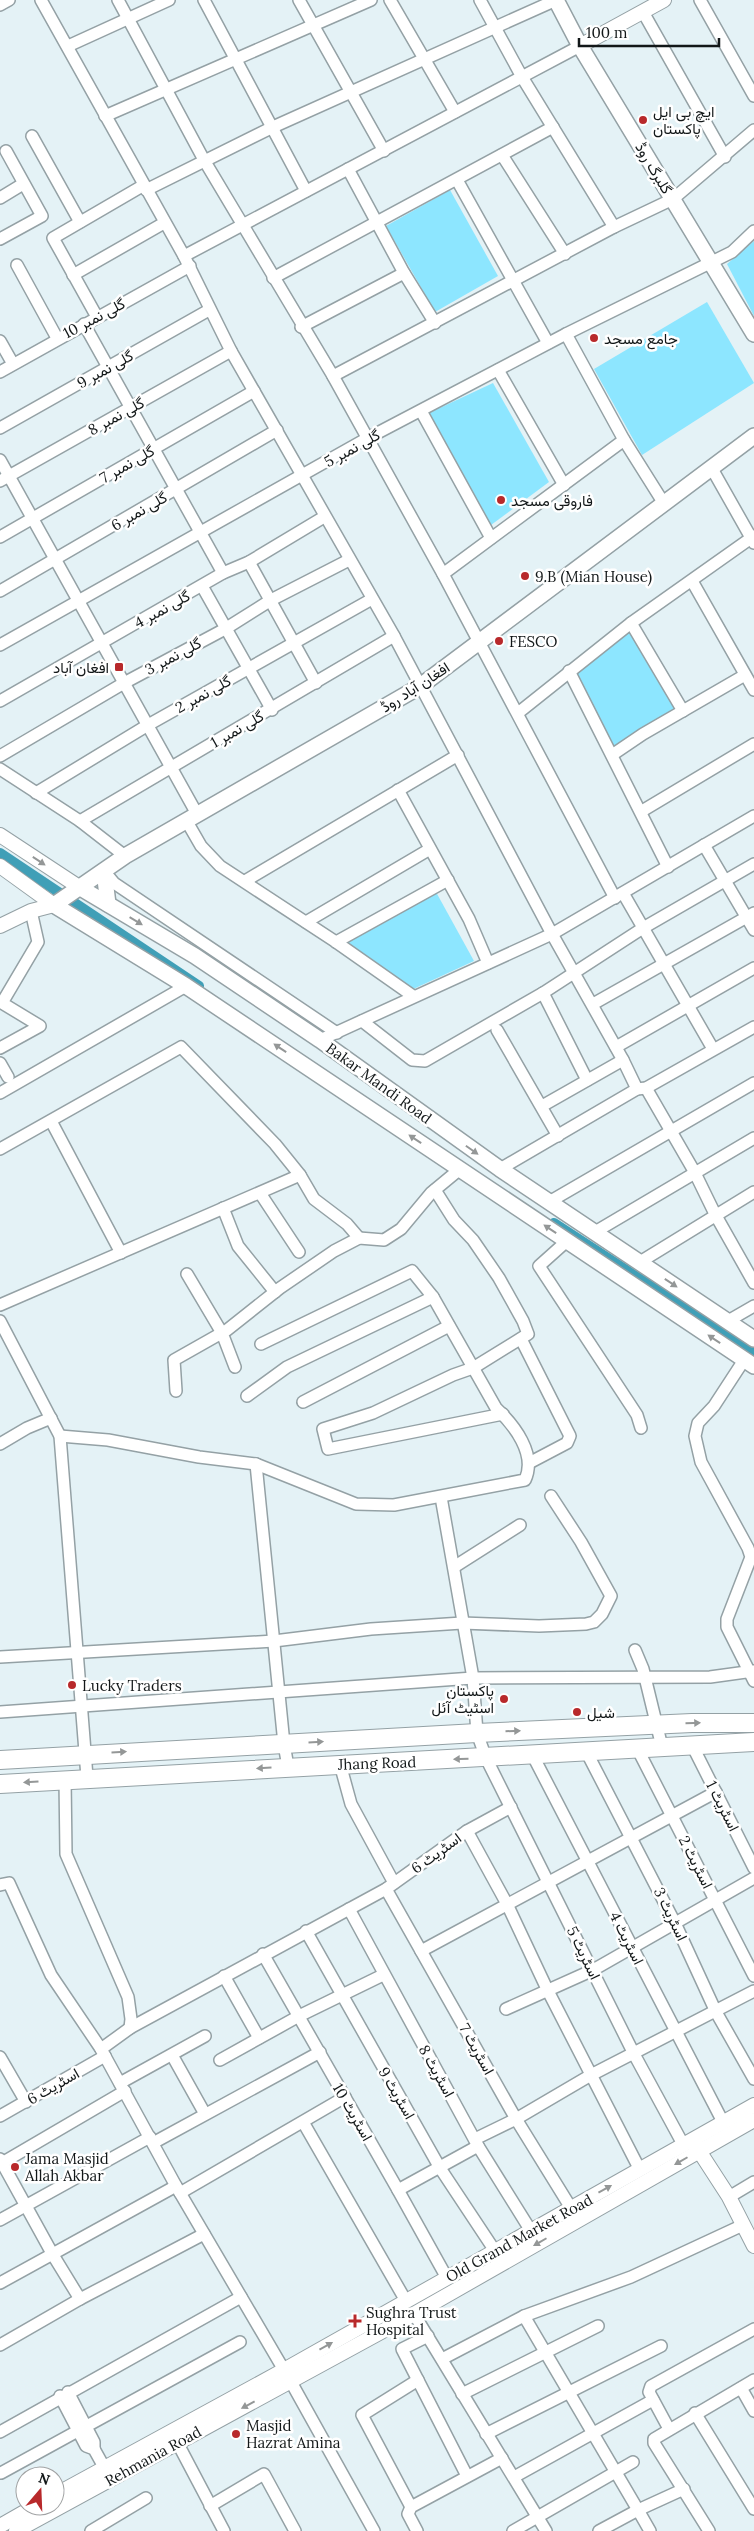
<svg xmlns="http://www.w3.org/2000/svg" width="754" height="2531" font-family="Lora,Vazirmatn,serif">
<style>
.green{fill:#8de6ff}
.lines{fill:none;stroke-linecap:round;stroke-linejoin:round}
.canal{stroke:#409fb7;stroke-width:10}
.minor-casing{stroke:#94a1a5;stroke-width:14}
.tertiary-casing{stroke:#94a1a5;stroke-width:16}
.secondary-casing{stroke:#94a1a5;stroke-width:18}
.trunk-casing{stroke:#94a1a5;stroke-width:20}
.minor{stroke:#fff;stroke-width:11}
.tertiary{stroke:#fff;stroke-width:14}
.secondary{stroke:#fff;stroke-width:15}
.trunk{stroke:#fff;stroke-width:18}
.oneway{fill:#949797}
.poi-dot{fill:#b8292b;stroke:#fff;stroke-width:2}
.labels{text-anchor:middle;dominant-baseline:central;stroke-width:5;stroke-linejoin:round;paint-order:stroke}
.poi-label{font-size:15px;fill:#121718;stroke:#fff;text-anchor:start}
.street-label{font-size:15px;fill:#121718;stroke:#fff}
</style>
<rect width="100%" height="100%" fill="#e4f2f6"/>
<g class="green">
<path d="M 450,190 L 498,276 L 435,312 L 386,226 Z"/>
<path d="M 754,241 L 754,316 L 727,264 Z"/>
<path d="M 707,302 L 754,383 L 642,455 L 594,369 Z"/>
<path d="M 493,383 L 549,482 L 491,525 L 429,413 Z"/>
<path d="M 632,629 L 678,707 L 612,747 L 575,672 Z"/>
<path d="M 436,892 L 474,961 L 409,991 L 335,940 Z"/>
</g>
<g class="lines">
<g class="canal">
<path d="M 0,853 L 199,986"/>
<path d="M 554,1223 L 754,1353"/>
</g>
<defs>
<g id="minor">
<path d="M 41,0 L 184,256 L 231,351 L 394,636 L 552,934 L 623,1060 L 637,1089"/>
<path d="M 118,0 L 204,160 L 333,376 L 443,574 L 615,898"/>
<path d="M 204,0 L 306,191"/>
<path d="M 299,0 L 384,151"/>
<path d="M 390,0 L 455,112"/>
<path d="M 480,0 L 522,77 L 614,227"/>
<path d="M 700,0 L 754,96"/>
<path d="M 0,5 L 9,0"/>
<path d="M 643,12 L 725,157"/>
<path d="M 68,46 L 169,0"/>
<path d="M 105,116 L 371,0"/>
<path d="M 32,136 L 80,222"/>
<path d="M 502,155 L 565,254"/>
<path d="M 348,169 L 404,273 L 435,323"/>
<path d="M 457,180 L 548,343"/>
<path d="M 146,190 L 273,127 L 556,0"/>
<path d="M 0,198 L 23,184"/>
<path d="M 0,239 L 42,216 L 6,151"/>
<path d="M 184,256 L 580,46"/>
<path d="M 17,265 L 57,338"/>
<path d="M 73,275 L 164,223"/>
<path d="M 273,278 L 553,127"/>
<path d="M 97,317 L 53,238 L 144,185"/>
<path d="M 84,324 L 223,573"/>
<path d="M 301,327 L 404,273"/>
<path d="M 566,334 L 624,440 L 663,502"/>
<path d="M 0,341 L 13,364"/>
<path d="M 498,370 L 564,485"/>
<path d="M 0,372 L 190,266"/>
<path d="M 333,376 L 614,227 L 673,199 L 754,130"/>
<path d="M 421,411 L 491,538"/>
<path d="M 0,428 L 209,310"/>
<path d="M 0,460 L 197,814"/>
<path d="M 711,467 L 754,543"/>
<path d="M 0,481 L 231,351"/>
<path d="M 0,537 L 254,391"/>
<path d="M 249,562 L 316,683"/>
<path d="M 443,574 L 624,440"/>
<path d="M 692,581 L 754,690"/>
<path d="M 202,586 L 272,710"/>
<path d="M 0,591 L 277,430"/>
<path d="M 631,623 L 683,711"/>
<path d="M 0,645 L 366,439 L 566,334 L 732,252 L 754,231"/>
<path d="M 569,671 L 668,867"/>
<path d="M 0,701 L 223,573 L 249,562 L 324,517"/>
<path d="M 518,713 L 631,623 L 754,536"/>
<path d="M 612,755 L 643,734 L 745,675"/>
<path d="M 0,756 L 124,683 L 225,629 L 271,600 L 349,560"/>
<path d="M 0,769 L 80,821 L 125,856"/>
<path d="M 398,790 L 469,919 L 488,963"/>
<path d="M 36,793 L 148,725 L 372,599"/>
<path d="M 642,811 L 754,744"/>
<path d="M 186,820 L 201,846 L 220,866 L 336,942 L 413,996"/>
<path d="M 80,821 L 394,636"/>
<path d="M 704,845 L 754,930"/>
<path d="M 104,871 L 114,883 L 337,1033"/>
<path d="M 245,881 L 458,755"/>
<path d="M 623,893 L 713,1049"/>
<path d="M 306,922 L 430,849"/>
<path d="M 336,942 L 448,880"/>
<path d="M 543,993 L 587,1080"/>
<path d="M 593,1004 L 754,913"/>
<path d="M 362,1021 L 412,1060 L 425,1061 L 543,993 L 643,928 L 754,864"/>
<path d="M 497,1030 L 558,1136"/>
<path d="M 320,1040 L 552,934 L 754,816"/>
<path d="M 616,1047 L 754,968"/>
<path d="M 0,1048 L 40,1026 L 2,1003 L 38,942 L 31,911"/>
<path d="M 0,1063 L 8,1077"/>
<path d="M 646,1088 L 694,1171 L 715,1214 L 754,1283"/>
<path d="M 0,1093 L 186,986"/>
<path d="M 542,1106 L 623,1060"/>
<path d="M 51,1121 L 121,1253"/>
<path d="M 0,1149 L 181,1047 L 275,1144 L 300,1175 L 314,1199 L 347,1224 L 359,1238"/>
<path d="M 500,1169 L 637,1089 L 646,1088 L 754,1027"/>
<path d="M 435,1190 L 454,1220 L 473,1240 L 499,1278 L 523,1321 L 528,1334 L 473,1368 L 453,1375 L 373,1413 L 323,1429 L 328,1449 L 503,1414"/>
<path d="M 260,1193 L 299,1252"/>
<path d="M 549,1202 L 754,1083"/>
<path d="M 223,1208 L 238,1246 L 275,1292"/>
<path d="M 595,1232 L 754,1138"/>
<path d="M 568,1240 L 539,1266 L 637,1415 L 641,1428"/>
<path d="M 640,1262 L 754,1192"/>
<path d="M 187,1274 L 222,1333 L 235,1367"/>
<path d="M 0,1305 L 300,1175"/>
<path d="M 0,1321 L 60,1436 L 87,1777"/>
<path d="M 728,1321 L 754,1306"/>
<path d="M 521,1339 L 570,1436 L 567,1443 L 529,1463"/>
<path d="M 744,1360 L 714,1406 L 698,1423 L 695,1436 L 701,1462 L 748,1548 L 751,1557 L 727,1619 L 727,1627 L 754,1681"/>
<path d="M 176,1391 L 174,1360 L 227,1330 L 280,1288 L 334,1251 L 359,1238 L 384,1240 L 401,1229 L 431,1193 L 460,1169"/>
<path d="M 247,1396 L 287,1367 L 433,1297"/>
<path d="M 303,1402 L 449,1326"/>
<path d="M 60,1436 L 108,1440 L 199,1457 L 256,1464 L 356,1504 L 394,1505 L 525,1480 C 537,1454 514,1425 496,1408 L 433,1297 L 412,1271 L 261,1344"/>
<path d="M 0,1444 L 27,1428 L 51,1418"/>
<path d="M 256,1464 L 284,1744 L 288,1767"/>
<path d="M 441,1497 L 473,1678 L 477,1733 L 486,1758 L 634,2054 L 684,2146"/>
<path d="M 454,1567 L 520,1525"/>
<path d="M 635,1650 L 643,1669 L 662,1747"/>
<path d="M 0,1657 L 274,1641 L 371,1629 L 462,1623 L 539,1626 L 586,1624 L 594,1622 L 602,1614 L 611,1596 L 581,1542 L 551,1496"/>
<path d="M 0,1712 L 473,1678 L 710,1677 L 754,1671"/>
<path d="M 692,1745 L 754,1868"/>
<path d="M 637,1748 L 754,1976"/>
<path d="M 586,1751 L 675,1923 L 716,2012 L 754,2079"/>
<path d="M 532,1754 L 723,2122"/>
<path d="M 340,1764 L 351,1804 L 394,1883"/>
<path d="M 65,1779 L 66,1854 L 128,1997 L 131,2019 L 130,2028"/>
<path d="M 467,1831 L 507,1904 L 547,1989 L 640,2170"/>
<path d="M 0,1885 L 9,1883 L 51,1975 L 101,2049 L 176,2186 L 291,2382 L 374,2531"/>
<path d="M 386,1889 L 516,2119 L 571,2208"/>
<path d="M 349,1909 L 478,2146 L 531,2231"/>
<path d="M 306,1931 L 440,2168 L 495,2251"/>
<path d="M 421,1951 L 716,1792"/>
<path d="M 263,1954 L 398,2190 L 478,2146"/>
<path d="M 224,1976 L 259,2038"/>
<path d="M 506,2009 L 593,1970 L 754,1878"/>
<path d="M 101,2049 L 130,2028 L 386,1889 L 467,1831 L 511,1807"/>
<path d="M 172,2055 L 205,2114"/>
<path d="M 0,2057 L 26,2102"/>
<path d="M 220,2060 L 299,2016 L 383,1975"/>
<path d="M 120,2083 L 205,2036"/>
<path d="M 0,2116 L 105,2056"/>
<path d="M 303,2122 L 406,2301"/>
<path d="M 475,2139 L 516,2119 L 591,2075 L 754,1991"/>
<path d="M 153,2143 L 320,2052"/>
<path d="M 0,2159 L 53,2255 L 80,2299"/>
<path d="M 2,2163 L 125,2091"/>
<path d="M 398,2190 L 447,2278"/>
<path d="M 180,2193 L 345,2097"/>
<path d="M 729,2197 L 754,2182"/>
<path d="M 0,2220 L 150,2137"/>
<path d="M 0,2283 L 176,2186"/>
<path d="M 414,2314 L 546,2531"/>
<path d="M 428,2336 L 402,2349 L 467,2476"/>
<path d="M 0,2345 L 80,2299 L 204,2234"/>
<path d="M 442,2359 L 524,2316"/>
<path d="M 741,2388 L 754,2411"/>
<path d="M 68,2392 L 94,2442 L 94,2449"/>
<path d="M 462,2394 L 598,2326"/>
<path d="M 60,2396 L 86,2446 L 94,2449 L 104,2467"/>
<path d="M 695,2413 L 754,2509"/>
<path d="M 669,2429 L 649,2392 L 651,2386 L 754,2329"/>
<path d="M 0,2432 L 241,2297"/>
<path d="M 486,2434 L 661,2346"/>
<path d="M 177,2442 L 224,2531"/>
<path d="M 1,2473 L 240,2342"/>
<path d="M 514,2477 L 653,2400"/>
<path d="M 210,2506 L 264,2474 L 295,2531"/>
<path d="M 411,2507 L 362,2415 L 418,2380"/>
<path d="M 91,2531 L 146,2498"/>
<path d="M 417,2531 L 408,2514 L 411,2507 L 502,2458"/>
<path d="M 513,2531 L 633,2462"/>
<path d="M 599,2531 L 638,2510 L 524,2316 L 631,2277 L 743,2225"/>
<path d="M 650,2531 L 638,2510 L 684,2489"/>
<path d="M 709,2531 L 654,2443 L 654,2439 L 754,2380"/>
</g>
<g id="tertiary">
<path d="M 580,46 L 664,0"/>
<path d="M 0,835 L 79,887"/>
<path d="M 0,866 L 54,905"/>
<path d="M 0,926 L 31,911 L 54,905"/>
<path d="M 694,2143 L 729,2197 L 754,2246"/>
<path d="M 55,2495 L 284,2370 L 754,2105"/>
<path d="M 0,2526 L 35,2506"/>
<path d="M 16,2531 L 414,2314 L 754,2120"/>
</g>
<g id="secondary">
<path d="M 556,0 L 580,46 L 754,334"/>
<path d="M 754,436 L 419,687 L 125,856 L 54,905 L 186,986 L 754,1366"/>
<path d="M 104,871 L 108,904"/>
<path d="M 79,887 L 195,956 L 320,1040 L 500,1169 L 754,1339"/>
</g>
<g id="trunk">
<path d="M 0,1760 L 477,1733 L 692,1723 L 754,1723"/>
<path d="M 0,1784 L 754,1742"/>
</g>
</defs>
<use href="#minor" class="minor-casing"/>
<use href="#tertiary" class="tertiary-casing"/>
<use href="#secondary" class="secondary-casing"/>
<use href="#trunk" class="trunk-casing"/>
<use href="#minor" class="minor"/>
<use href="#tertiary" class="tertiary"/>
<use href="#secondary" class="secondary"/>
<use href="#trunk" class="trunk"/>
</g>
<defs><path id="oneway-solid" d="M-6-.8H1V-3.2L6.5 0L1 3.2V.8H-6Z" transform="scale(1.25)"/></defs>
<g class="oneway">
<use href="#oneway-solid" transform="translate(39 861) rotate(34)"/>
<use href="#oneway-solid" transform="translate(136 921) rotate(31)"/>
<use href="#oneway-solid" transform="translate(280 1048) rotate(-146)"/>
<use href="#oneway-solid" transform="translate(415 1139) rotate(-146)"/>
<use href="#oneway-solid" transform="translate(472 1150) rotate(35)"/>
<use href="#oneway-solid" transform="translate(550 1229) rotate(-146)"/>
<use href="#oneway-solid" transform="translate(671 1283) rotate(34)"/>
<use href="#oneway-solid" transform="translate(714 1339) rotate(-146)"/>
<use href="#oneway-solid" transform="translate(693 1723) rotate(-2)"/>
<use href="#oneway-solid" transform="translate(513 1731) rotate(-2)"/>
<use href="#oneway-solid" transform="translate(316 1742) rotate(-3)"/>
<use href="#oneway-solid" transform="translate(119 1752) rotate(-3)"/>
<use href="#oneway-solid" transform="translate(461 1759) rotate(178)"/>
<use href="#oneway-solid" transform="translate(264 1768) rotate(177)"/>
<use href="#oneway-solid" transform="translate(31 1782) rotate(176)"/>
<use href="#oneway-solid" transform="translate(681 2161) rotate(150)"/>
<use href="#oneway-solid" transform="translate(605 2189) rotate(-29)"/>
<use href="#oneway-solid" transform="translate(540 2242) rotate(150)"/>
<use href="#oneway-solid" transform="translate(326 2346) rotate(-29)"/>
<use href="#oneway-solid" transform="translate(248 2405) rotate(152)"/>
</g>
<g class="poi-dot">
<circle cx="643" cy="120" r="5"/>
<circle cx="594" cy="338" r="5"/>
<circle cx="501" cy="500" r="5"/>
<circle cx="525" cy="576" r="5"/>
<circle cx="499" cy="641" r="5"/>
<rect x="114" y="662" width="10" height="10" rx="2.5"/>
<circle cx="72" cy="1685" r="5"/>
<circle cx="504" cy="1699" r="5"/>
<circle cx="577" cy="1712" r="5"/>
<circle cx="15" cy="2167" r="5"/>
<path d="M352.5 2313.5h5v5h5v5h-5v5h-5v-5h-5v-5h5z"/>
<circle cx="236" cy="2434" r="5"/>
</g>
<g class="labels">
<g class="poi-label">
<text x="653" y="111">ایچ بی ایل<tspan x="653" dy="17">پاکستان</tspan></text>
<text x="604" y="338">جامع مسجد</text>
<text x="511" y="500">فاروقی مسجد</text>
<text x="535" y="576">9.B (Mian House)</text>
<text x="509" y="641">FESCO</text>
<text x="109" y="667" text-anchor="end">افغان آباد</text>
<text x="82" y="1685">Lucky Traders</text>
<text x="494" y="1690" text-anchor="end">پاکستان<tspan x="494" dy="17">اسٹیٹ آئل</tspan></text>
<text x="587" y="1712">شیل</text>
<text x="25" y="2158">Jama Masjid<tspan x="25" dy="17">Allah Akbar</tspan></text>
<text x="366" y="2312">Sughra Trust<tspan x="366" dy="17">Hospital</tspan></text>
<text x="246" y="2425">Masjid<tspan x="246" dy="17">Hazrat Amina</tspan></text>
</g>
<g class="street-label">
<text transform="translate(654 168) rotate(59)">گلبرگ روڈ</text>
<text transform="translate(94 318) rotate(-28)">گلی نمبر 10</text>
<text transform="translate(105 369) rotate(-29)">گلی نمبر 9</text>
<text transform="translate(116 416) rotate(-29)">گلی نمبر 8</text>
<text transform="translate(352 448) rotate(-29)">گلی نمبر 5</text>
<text transform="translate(127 464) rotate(-30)">گلی نمبر 7</text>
<text transform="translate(139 511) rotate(-30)">گلی نمبر 6</text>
<text transform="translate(162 609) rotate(-29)">گلی نمبر 4</text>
<text transform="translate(173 656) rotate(-28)">گلی نمبر 3</text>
<text transform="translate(415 687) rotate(-33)">افغان آباد روڈ</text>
<text transform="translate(203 694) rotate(-29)">گلی نمبر 2</text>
<text transform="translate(237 729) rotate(-30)">گلی نمبر 1</text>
<text transform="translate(379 1083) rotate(36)">Bakar Mandi Road</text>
<text transform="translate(377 1763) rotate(-2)">Jhang Road</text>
<text transform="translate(723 1806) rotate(63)">اسٹریٹ 1</text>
<text transform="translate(436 1853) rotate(-36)">اسٹریٹ 6</text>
<text transform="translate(696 1862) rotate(63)">اسٹریٹ 2</text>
<text transform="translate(671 1914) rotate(64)">اسٹریٹ 3</text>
<text transform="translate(627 1938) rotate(63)">اسٹریٹ 4</text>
<text transform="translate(584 1953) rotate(64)">اسٹریٹ 5</text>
<text transform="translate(477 2049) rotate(61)">اسٹریٹ 7</text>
<text transform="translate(437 2071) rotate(61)">اسٹریٹ 8</text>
<text transform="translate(53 2086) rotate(-30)">اسٹریٹ 6</text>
<text transform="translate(397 2093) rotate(60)">اسٹریٹ 9</text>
<text transform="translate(353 2112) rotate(60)">اسٹریٹ 10</text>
<text transform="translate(519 2238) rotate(-29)">Old Grand Market Road</text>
<text transform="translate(153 2456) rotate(-29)">Rehmania Road</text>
</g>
</g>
<g transform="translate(40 2491) rotate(19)"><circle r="24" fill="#ffffff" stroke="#a0a2a3"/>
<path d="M0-4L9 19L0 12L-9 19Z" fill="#b8292b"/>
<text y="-8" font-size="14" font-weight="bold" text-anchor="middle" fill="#121718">N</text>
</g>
<path d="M579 38v8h140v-8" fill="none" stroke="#121718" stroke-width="2.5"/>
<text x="586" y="38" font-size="15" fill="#121718" stroke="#ffffff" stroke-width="4" paint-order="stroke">100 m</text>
</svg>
